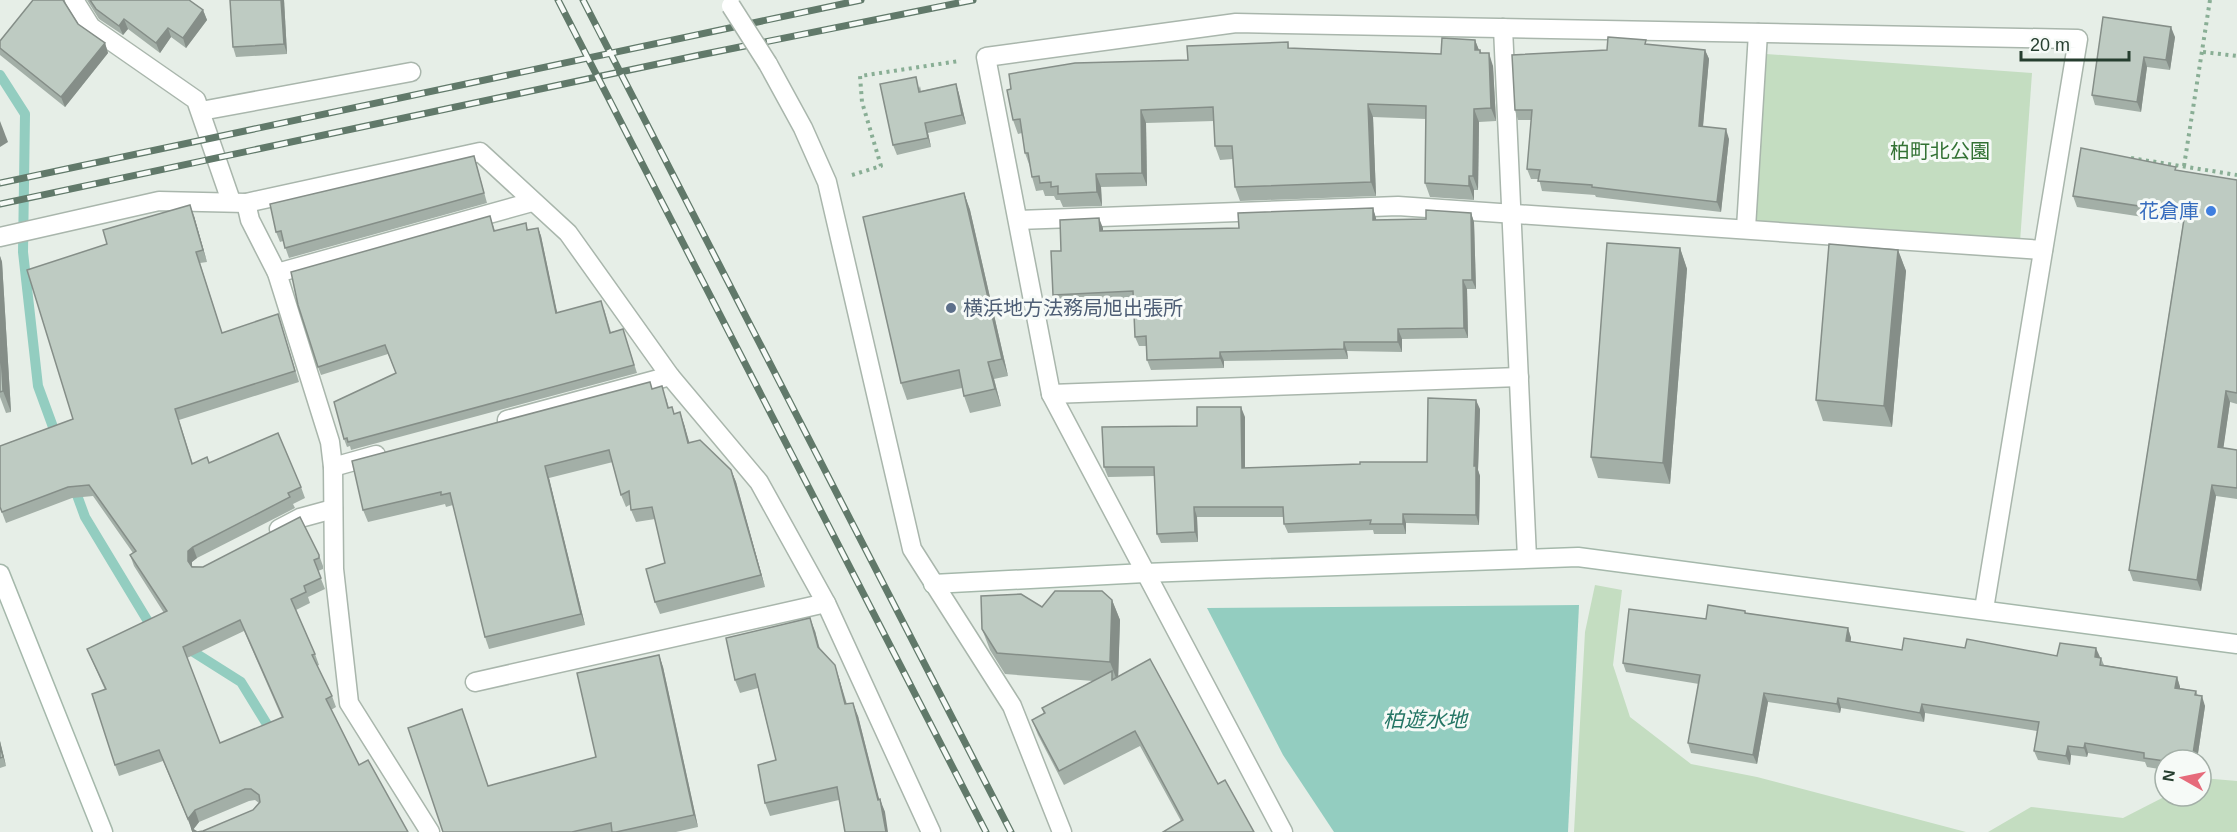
<svg xmlns="http://www.w3.org/2000/svg" width="2237" height="832" font-family="Arial,'Noto Sans JP',sans-serif">
<style>
.green{fill:#c4ddc1}
.water{fill:#93cdc0}
.lines{fill:none;stroke-linecap:round;stroke-linejoin:round}
.stream{stroke:#93cdc0;stroke-width:10}
.lane-casing{stroke:#a9b6ac;stroke-width:21}
.street-casing{stroke:#a9b6ac;stroke-width:21}
.secondary-casing{stroke:#a5b8ab;stroke-width:21}
.path{stroke:#89ae95;stroke-width:4;stroke-dasharray:3 4.5;stroke-linecap:butt}
.lane{stroke:#fff;stroke-width:18}
.street{stroke:#fff;stroke-width:18}
.secondary{stroke:#fff;stroke-width:18}
.rail-casing{stroke:#61796a;stroke-width:7}
.rail{stroke:#f6faf7;stroke-width:4.5;stroke-dasharray:14;stroke-linecap:butt}
.street-bridge-casing{stroke:#a9b6ac;stroke-width:21;stroke-linecap:butt}
.street-bridge{stroke:#fff;stroke-width:18}
.wall{fill:#a3afa7;fill-rule:evenodd}
.shaded-wall{fill:#858e88}
.building{fill:#becbc2;stroke:#858e88;stroke-width:1.5;fill-rule:evenodd}
.shop-dot{fill:#3f7fe0;stroke:#f6faf7;stroke-width:2}
.service-dot{fill:#5c6f8a;stroke:#f6faf7;stroke-width:2}
.labels{text-anchor:middle;dominant-baseline:central;stroke-width:6;stroke-linejoin:round;paint-order:stroke}
.park-label{font-size:20px;fill:#337234;stroke:#f6faf7}
.shop-label{font-size:20px;fill:#366cbe;stroke:#f6faf7;text-anchor:end}
.service-label{font-size:20px;fill:#4e5e75;stroke:#f6faf7;text-anchor:start}
.water-label{font-size:21px;font-style:italic;fill:#257665;stroke:#f6faf7}
</style>
<rect width="100%" height="100%" fill="#e6eee7"/>
<g class="green">
<path d="M 1766,54 L 2032,73 L 2020,242 L 1754,223 Z"/>
<path d="M 1595,585 L 1622,590 L 1613,665 L 1630,717 L 1691,764 L 1757,777 L 1966,832 L 1574,832 L 1585,632 Z"/>
<path d="M 2202,778 L 2237,781 L 2237,832 L 1988,832 L 2031,807 L 2123,818 L 2166,796 L 2201,796 Z"/>
</g>
<path class="water" d="M 1579,605 L 1568,832 L 1334,832 L 1283,755 L 1207,608 Z"/>
<g class="lines">
<g class="stream">
<path d="M 0,75 L 25,114 L 23,252 L 38,386 L 57,438"/>
<path d="M 74,487 L 85,517 L 149,623 L 158,629"/>
<path d="M 184,646 L 241,682 L 273,734"/>
</g>
<defs>
<path id="lane" d="M 279,529 L 300,518 L 333,509"/>
<g id="street">
<path d="M 74,0 L 91,27 L 196,100 L 231,201"/>
<path d="M 1503,28 L 1527,558"/>
<path d="M 768,64 L 803,128 L 827,182 L 912,549 L 1012,706 L 1062,832"/>
<path d="M 201,111 L 411,72"/>
<path d="M 246,203 L 250,220 L 277,273 L 330,442 L 333,467 L 334,569 L 349,703 L 430,832"/>
<path d="M 1018,220 L 1398,206 L 2043,250"/>
<path d="M 1746,228 L 1758,33"/>
<path d="M 0,237 L 159,201 L 246,203 L 480,152 L 568,233 L 670,376 L 759,482 L 826,603 L 931,832"/>
<path d="M 277,273 L 532,202"/>
<path d="M 1051,394 L 1519,377"/>
<path d="M 507,420 L 670,376"/>
<path d="M 333,467 L 376,455"/>
<path d="M 475,682 L 826,603"/>
<path d="M 1283,832 L 1051,394 L 986,57 L 1236,23 L 2078,39 L 1984,609"/>
</g>
<g id="secondary">
<path d="M 0,574 L 103,832"/>
<path d="M 933,584 L 1145,573 L 1578,557 L 2237,644"/>
</g>
</defs>
<use href="#lane" class="lane-casing"/>
<use href="#street" class="street-casing"/>
<use href="#secondary" class="secondary-casing"/>
<g class="path">
<path d="M 2203,52 L 2237,56"/>
<path d="M 2131,158 L 2237,175"/>
<path d="M 2184,166 L 2210,0"/>
<path d="M 852,175 L 881,166 L 862,102 L 860,76 L 959,61"/>
</g>
<use href="#lane" class="lane"/>
<use href="#street" class="street"/>
<use href="#secondary" class="secondary"/>
<defs>
<g id="rail">
<path d="M 558,0 L 986,832"/>
<path d="M 583,0 L 1011,832"/>
<path d="M 0,183 L 861,0"/>
<path d="M 0,204 L 700,55 L 973,0"/>
</g>
</defs>
<use href="#rail" class="rail-casing"/>
<use href="#rail" class="rail"/>
<defs>
<path id="street-bridge" d="M 731,6 L 768,64"/>
</defs>
<use href="#street-bridge" class="street-bridge-casing"/>
<use href="#street-bridge" class="street-bridge"/>
</g>
<g class="wall">
<path d="M 87,0 L 189,0 L 203,10 L 207,20 L 186,48 L 171,37 L 160,53 L 128,29 L 123,35 L 99,19 Z"/>
<path d="M 284,0 L 287,54 L 236,57 L 233,47 Z"/>
<path d="M 2103,17 L 2175,37 L 2170,70 L 2147,67 L 2141,112 L 2095,105 L 2092,95 Z"/>
<path d="M 78,24 L 105,43 L 108,53 L 65,107 L 0,55 L 0,41 Z"/>
<path d="M 1475,40 L 1479,50 L 1493,66 L 1496,121 L 1479,122 L 1478,190 L 1474,190 L 1474,200 L 1430,197 L 1425,183 L 1426,119 L 1373,117 L 1376,196 L 1240,201 L 1235,187 L 1233,159 L 1220,160 L 1215,146 L 1214,121 L 1146,123 L 1147,186 L 1101,187 L 1102,206 L 1063,207 L 1060,200 L 1056,200 L 1054,196 L 1045,196 L 1043,190 L 1036,191 L 1032,177 L 1030,167 L 1025,153 L 1022,133 L 1018,134 L 1013,120 L 1188,60 L 1288,42 L 1289,48 L 1441,54 Z"/>
<path d="M 1647,45 L 1705,50 L 1709,59 L 1703,127 L 1729,139 L 1721,212 L 1596,197 L 1595,195 L 1542,191 L 1539,179 L 1531,179 L 1527,169 L 1531,120 L 1518,120 L 1515,110 L 1607,50 Z"/>
<path d="M 956,84 L 959,94 L 966,124 L 928,133 L 931,147 L 897,155 L 893,145 L 920,86 L 921,91 Z"/>
<path d="M 477,166 L 487,203 L 289,258 L 283,241 L 280,242 L 276,232 Z"/>
<path d="M 2177,170 L 2237,180 L 2237,404 L 2230,402 L 2223,448 L 2237,450 L 2237,499 L 2216,496 L 2201,591 L 2133,581 L 2129,570 L 2183,223 L 2077,207 L 2073,196 Z"/>
<path d="M 964,193 L 970,210 L 1008,376 L 994,379 L 1001,406 L 970,413 L 964,396 L 962,388 L 907,400 L 901,383 Z"/>
<path d="M 1373,208 L 1376,220 L 1426,219 L 1471,213 L 1474,222 L 1476,289 L 1467,289 L 1468,338 L 1402,339 L 1402,352 L 1347,351 L 1348,359 L 1224,361 L 1224,368 L 1151,370 L 1147,360 L 1147,346 L 1139,346 L 1135,337 L 1134,301 L 1057,305 L 1053,295 L 1061,251 L 1103,228 L 1103,231 L 1239,228 Z"/>
<path d="M 194,216 L 207,262 L 200,263 L 222,333 L 278,314 L 299,382 L 179,420 L 193,464 L 209,463 L 301,487 L 305,498 L 293,504 L 295,508 L 197,558 L 192,562 L 192,566 L 203,567 L 319,555 L 323,566 L 323,569 L 318,571 L 325,589 L 308,597 L 310,603 L 296,610 L 315,654 L 319,665 L 317,666 L 332,696 L 336,707 L 331,710 L 359,765 L 408,832 L 193,832 L 163,761 L 119,776 L 115,765 L 105,690 L 87,649 L 164,613 L 134,566 L 130,555 L 133,553 L 93,496 L 72,498 L 6,523 L 0,507 L 73,419 ZM 244,631 L 282,718 L 220,743 L 187,658 ZM 255,800 L 259,803 L 253,810 L 203,831 L 197,832 L 193,830 L 199,822 L 249,801 Z"/>
<path d="M 490,216 L 495,231 L 526,223 L 528,230 L 538,228 L 541,236 L 557,313 L 604,309 L 611,332 L 623,329 L 637,373 L 351,450 L 350,446 L 347,447 L 344,439 L 396,373 L 388,354 L 321,375 L 318,367 Z"/>
<path d="M 1680,248 L 1687,269 L 1670,484 L 1598,478 L 1591,457 Z"/>
<path d="M 1898,250 L 1906,271 L 1892,427 L 1823,421 L 1816,400 Z"/>
<path d="M 0,256 L 2,262 L 11,412 L 6,413 L 0,397 Z"/>
<path d="M 653,389 L 666,398 L 669,408 L 684,424 L 689,443 L 731,470 L 736,482 L 765,587 L 660,614 L 655,602 L 665,563 L 655,519 L 636,522 L 631,510 L 631,504 L 626,507 L 621,495 L 613,462 L 549,478 L 585,625 L 489,649 L 485,637 L 453,505 L 446,507 L 445,504 L 368,522 L 363,510 Z"/>
<path d="M 1480,409 L 1478,470 L 1480,476 L 1479,525 L 1406,523 L 1406,534 L 1374,534 L 1373,530 L 1288,533 L 1284,524 L 1284,517 L 1197,517 L 1198,542 L 1161,543 L 1157,534 L 1155,476 L 1108,477 L 1104,467 L 1197,426 L 1245,417 L 1245,468 L 1427,462 Z"/>
<path d="M 1112,600 L 1120,620 L 1118,676 L 1218,784 L 1225,780 L 1181,821 L 1140,746 L 1064,785 L 1038,735 L 1032,720 L 1044,714 L 1042,708 L 1093,681 L 1005,674 L 990,650 L 982,629 L 1042,607 Z"/>
<path d="M 1745,611 L 1746,613 L 1848,628 L 1851,638 L 1851,642 L 1902,650 L 1965,648 L 2057,656 L 2100,657 L 2101,658 L 2104,665 L 2177,677 L 2180,687 L 2180,688 L 2196,691 L 2198,696 L 2205,706 L 2197,760 L 2165,760 L 2165,770 L 2147,767 L 2145,762 L 2088,753 L 2087,757 L 2071,755 L 2070,765 L 2038,760 L 2034,751 L 2037,731 L 1925,713 L 1924,722 L 1841,708 L 1840,713 L 1768,702 L 1757,764 L 1691,753 L 1688,743 L 1699,684 L 1626,672 L 1623,663 L 1706,619 Z"/>
<path d="M 815,631 L 820,649 L 839,678 L 847,704 L 858,716 L 879,800 L 885,812 L 839,800 L 770,816 L 765,803 L 776,760 L 758,688 L 740,693 L 735,680 Z"/>
<path d="M 659,655 L 663,667 L 698,827 L 676,832 L 443,832 L 488,786 L 596,757 Z"/>
<path d="M 0,741 L 6,766 L 0,768 Z"/>
</g>
<g class="shaded-wall">
<path d="M 281,0 L 284,0 L 287,54 L 284,44 Z"/>
<path d="M 203,10 L 207,20 L 186,48 L 183,38 Z"/>
<path d="M 124,19 L 128,29 L 123,35 L 119,26 Z"/>
<path d="M 2171,27 L 2175,37 L 2170,70 L 2166,60 Z"/>
<path d="M 168,28 L 171,37 L 160,53 L 156,43 Z"/>
<path d="M 1475,40 L 1480,53 L 1480,50 L 1485,64 L 1475,50 Z"/>
<path d="M 105,43 L 108,53 L 65,107 L 61,97 Z"/>
<path d="M 1705,50 L 1709,59 L 1702,136 L 1699,126 Z"/>
<path d="M 1489,53 L 1493,66 L 1496,121 L 1491,108 Z"/>
<path d="M 2144,57 L 2147,67 L 2141,112 L 2137,102 Z"/>
<path d="M 956,84 L 959,94 L 966,124 L 962,115 Z"/>
<path d="M 1368,104 L 1373,117 L 1376,196 L 1371,182 Z"/>
<path d="M 1474,109 L 1479,122 L 1478,190 L 1473,176 Z"/>
<path d="M 1141,110 L 1146,123 L 1147,186 L 1142,173 Z"/>
<path d="M 0,121 L 8,142 L 0,147 Z"/>
<path d="M 925,123 L 928,133 L 931,147 L 928,138 Z"/>
<path d="M 1726,129 L 1729,139 L 1721,212 L 1717,202 Z"/>
<path d="M 1096,174 L 1101,187 L 1102,206 L 1097,192 Z"/>
<path d="M 1469,176 L 1474,190 L 1474,200 L 1469,186 Z"/>
<path d="M 964,193 L 970,210 L 1008,376 L 1002,359 Z"/>
<path d="M 190,205 L 194,216 L 207,262 L 203,250 Z"/>
<path d="M 1373,208 L 1376,218 L 1377,230 L 1373,220 Z"/>
<path d="M 1471,213 L 1474,222 L 1476,289 L 1472,280 Z"/>
<path d="M 1099,218 L 1103,228 L 1103,241 L 1100,231 Z"/>
<path d="M 538,228 L 541,236 L 559,321 L 556,313 Z"/>
<path d="M 1680,248 L 1687,269 L 1670,484 L 1663,463 Z"/>
<path d="M 1898,250 L 1906,271 L 1892,427 L 1884,406 Z"/>
<path d="M 0,256 L 2,262 L 11,412 L 3,391 L 0,334 Z"/>
<path d="M 1463,280 L 1467,289 L 1468,338 L 1464,328 Z"/>
<path d="M 1398,329 L 1402,339 L 1402,352 L 1398,342 Z"/>
<path d="M 1344,342 L 1347,351 L 1348,359 L 1344,349 Z"/>
<path d="M 1220,352 L 1224,361 L 1224,368 L 1220,358 Z"/>
<path d="M 988,362 L 994,379 L 1001,406 L 995,389 Z"/>
<path d="M 2226,391 L 2230,402 L 2222,458 L 2218,447 Z"/>
<path d="M 1476,400 L 1480,409 L 1478,470 L 1480,476 L 1479,525 L 1476,515 L 1474,466 Z"/>
<path d="M 1241,407 L 1245,417 L 1245,478 L 1242,468 Z"/>
<path d="M 680,412 L 684,424 L 693,455 L 688,443 Z"/>
<path d="M 545,466 L 549,478 L 585,625 L 581,614 Z"/>
<path d="M 731,470 L 736,482 L 765,587 L 761,575 Z"/>
<path d="M 2212,485 L 2216,496 L 2201,591 L 2197,580 Z"/>
<path d="M 1194,507 L 1197,517 L 1198,542 L 1195,532 Z"/>
<path d="M 1403,514 L 1406,523 L 1406,534 L 1403,524 Z"/>
<path d="M 193,547 L 197,558 L 192,562 L 192,573 L 188,561 L 188,551 Z"/>
<path d="M 1112,600 L 1120,620 L 1118,683 L 1110,662 Z"/>
<path d="M 810,618 L 815,631 L 822,660 L 818,647 Z"/>
<path d="M 1848,628 L 1851,638 L 1849,650 L 1846,641 Z"/>
<path d="M 2096,648 L 2100,657 L 2095,657 Z"/>
<path d="M 659,655 L 663,667 L 698,827 L 694,815 Z"/>
<path d="M 835,665 L 839,678 L 850,717 L 845,704 Z"/>
<path d="M 2177,677 L 2180,687 L 2179,697 L 2175,688 Z"/>
<path d="M 1764,693 L 1768,702 L 1757,764 L 1753,755 Z"/>
<path d="M 2202,696 L 2205,706 L 2197,760 L 2192,760 Z"/>
<path d="M 1838,698 L 1841,708 L 1840,713 L 1837,704 Z"/>
<path d="M 853,703 L 858,716 L 882,810 L 880,799 L 885,812 L 888,832 L 886,832 Z"/>
<path d="M 1922,704 L 1925,713 L 1924,722 L 1920,713 Z"/>
<path d="M 0,741 L 6,766 L 3,757 L 0,746 Z"/>
<path d="M 2085,743 L 2088,753 L 2087,757 L 2084,748 Z"/>
<path d="M 2068,746 L 2071,755 L 2070,765 L 2066,756 Z"/>
<path d="M 195,810 L 199,822 L 192,831 L 188,819 Z"/>
</g>
<g class="building">
<path d="M 33,0 L 63,0 L 78,24 L 105,43 L 61,97 L 0,48 L 0,41 Z"/>
<path d="M 90,0 L 189,0 L 203,10 L 183,38 L 168,28 L 156,43 L 124,19 L 119,26 L 96,9 Z"/>
<path d="M 230,0 L 281,0 L 284,44 L 233,47 Z"/>
<path d="M 2103,17 L 2171,27 L 2166,60 L 2144,57 L 2137,102 L 2092,95 Z"/>
<path d="M 1608,37 L 1646,40 L 1645,44 L 1705,50 L 1699,126 L 1726,129 L 1717,202 L 1592,187 L 1592,185 L 1538,181 L 1540,170 L 1527,169 L 1532,110 L 1515,110 L 1512,55 L 1607,50 Z"/>
<path d="M 1442,38 L 1475,40 L 1475,50 L 1480,50 L 1480,53 L 1489,53 L 1491,108 L 1474,109 L 1473,176 L 1469,176 L 1469,186 L 1425,183 L 1426,106 L 1368,104 L 1371,182 L 1235,187 L 1232,146 L 1215,146 L 1213,107 L 1141,110 L 1142,173 L 1096,174 L 1097,192 L 1058,194 L 1058,186 L 1051,187 L 1051,182 L 1040,183 L 1039,176 L 1032,177 L 1028,153 L 1025,153 L 1020,119 L 1013,120 L 1007,90 L 1011,89 L 1009,74 L 1075,63 L 1188,60 L 1187,46 L 1288,42 L 1288,48 L 1441,54 Z"/>
<path d="M 916,77 L 919,92 L 956,84 L 962,115 L 925,123 L 928,138 L 893,145 L 880,84 Z"/>
<path d="M 2081,148 L 2176,167 L 2175,170 L 2237,180 L 2237,393 L 2226,391 L 2218,447 L 2237,450 L 2237,488 L 2212,485 L 2197,580 L 2129,570 L 2185,213 L 2073,196 Z"/>
<path d="M 474,156 L 484,193 L 285,248 L 281,231 L 276,232 L 270,204 Z"/>
<path d="M 964,193 L 1002,359 L 988,362 L 995,389 L 964,396 L 959,370 L 901,383 L 863,217 Z"/>
<path d="M 190,205 L 203,250 L 196,252 L 222,333 L 278,314 L 295,371 L 175,409 L 192,464 L 207,457 L 209,463 L 278,433 L 301,487 L 288,493 L 290,497 L 193,547 L 188,551 L 188,561 L 192,567 L 203,567 L 300,517 L 319,555 L 319,558 L 314,560 L 321,578 L 304,586 L 306,592 L 291,599 L 315,654 L 312,655 L 332,696 L 326,699 L 359,765 L 368,760 L 408,832 L 193,832 L 192,829 L 197,832 L 203,831 L 253,810 L 260,802 L 259,795 L 251,789 L 245,789 L 195,810 L 188,819 L 159,750 L 115,765 L 92,694 L 106,689 L 87,649 L 167,611 L 130,555 L 136,551 L 89,485 L 68,487 L 2,512 L 0,507 L 0,446 L 73,419 L 27,270 L 107,244 L 103,230 ZM 240,620 L 283,717 L 220,743 L 183,647 Z"/>
<path d="M 1373,208 L 1373,220 L 1426,219 L 1426,210 L 1471,213 L 1472,280 L 1463,280 L 1464,328 L 1398,329 L 1398,342 L 1344,342 L 1344,349 L 1220,352 L 1220,358 L 1147,360 L 1146,336 L 1135,337 L 1133,291 L 1053,295 L 1051,251 L 1061,251 L 1060,220 L 1099,218 L 1100,231 L 1239,228 L 1238,213 Z"/>
<path d="M 490,216 L 494,231 L 526,223 L 527,230 L 538,228 L 556,313 L 601,301 L 610,333 L 623,329 L 634,365 L 348,442 L 347,438 L 344,439 L 334,402 L 396,373 L 385,345 L 318,367 L 298,305 L 291,272 Z"/>
<path d="M 1607,243 L 1680,248 L 1663,463 L 1591,457 Z"/>
<path d="M 1829,244 L 1898,250 L 1884,406 L 1816,400 Z"/>
<path d="M 0,334 L 3,391 L 0,392 Z"/>
<path d="M 650,382 L 652,389 L 662,386 L 668,408 L 672,407 L 674,414 L 680,412 L 688,443 L 700,440 L 731,470 L 761,575 L 655,602 L 646,569 L 665,563 L 652,507 L 631,510 L 629,491 L 621,495 L 609,450 L 545,466 L 581,614 L 485,637 L 450,493 L 441,495 L 441,492 L 363,510 L 352,461 Z"/>
<path d="M 1428,398 L 1476,400 L 1474,466 L 1476,466 L 1476,515 L 1403,514 L 1403,524 L 1370,524 L 1371,520 L 1284,524 L 1283,507 L 1194,507 L 1195,532 L 1157,534 L 1154,467 L 1104,467 L 1102,427 L 1197,426 L 1197,407 L 1241,407 L 1242,468 L 1360,464 L 1360,462 L 1427,462 Z"/>
<path d="M 1055,591 L 1102,591 L 1112,600 L 1110,662 L 997,653 L 982,629 L 981,596 L 1021,594 L 1042,607 Z"/>
<path d="M 1708,605 L 1745,611 L 1745,613 L 1848,628 L 1846,641 L 1902,650 L 1904,638 L 1965,648 L 1967,639 L 2057,656 L 2060,643 L 2096,648 L 2095,657 L 2101,658 L 2100,665 L 2177,677 L 2175,688 L 2196,691 L 2195,695 L 2202,696 L 2192,760 L 2165,760 L 2165,761 L 2144,758 L 2144,753 L 2085,743 L 2084,748 L 2068,746 L 2066,756 L 2034,751 L 2039,722 L 1922,704 L 1920,713 L 1838,698 L 1837,704 L 1764,693 L 1753,755 L 1688,743 L 1700,675 L 1623,663 L 1629,609 L 1706,619 Z"/>
<path d="M 810,618 L 818,647 L 835,665 L 845,704 L 853,703 L 878,800 L 880,799 L 886,832 L 845,832 L 837,787 L 765,803 L 758,765 L 776,760 L 755,674 L 735,680 L 726,638 Z"/>
<path d="M 659,655 L 694,815 L 616,832 L 612,832 L 611,823 L 572,832 L 443,832 L 408,728 L 462,709 L 488,786 L 596,757 L 577,673 Z"/>
<path d="M 1150,659 L 1218,784 L 1225,780 L 1254,832 L 1163,832 L 1183,820 L 1135,731 L 1059,771 L 1032,720 L 1045,713 L 1042,708 L 1112,671 L 1112,680 Z"/>
<path d="M 0,746 L 3,757 L 0,758 Z"/>
</g>
<circle class="shop-dot" cx="2211" cy="211" r="6"/>
<circle class="service-dot" cx="951" cy="308" r="6"/>
<g class="labels">
<g class="park-label">
<text x="1940" y="151">柏町北公園</text>
</g>
<g class="shop-label">
<text x="2199" y="211">花倉庫</text>
</g>
<g class="service-label">
<text x="963" y="308">横浜地方法務局旭出張所</text>
</g>
<g class="water-label">
<text x="1425" y="719">柏遊水地</text>
</g>
</g>
<g transform="translate(2183 778) rotate(279)"><circle r="28" fill="#f6faf7" stroke="#a3afa7" stroke-width="1.5"/>
<path d="M0-4.5L10 22L0 15L-10 22Z" fill="#e66b7b"/>
<text y="-9" font-size="16" font-weight="bold" text-anchor="middle" fill="#263e2f">N</text>
</g>
<path d="M2021 51v9h108v-9" fill="none" stroke="#263e2f" stroke-width="3"/>
<text x="2030" y="51" font-size="18" fill="#263e2f" stroke="#f6faf7" stroke-width="4.5" paint-order="stroke">20 m</text>
</svg>
